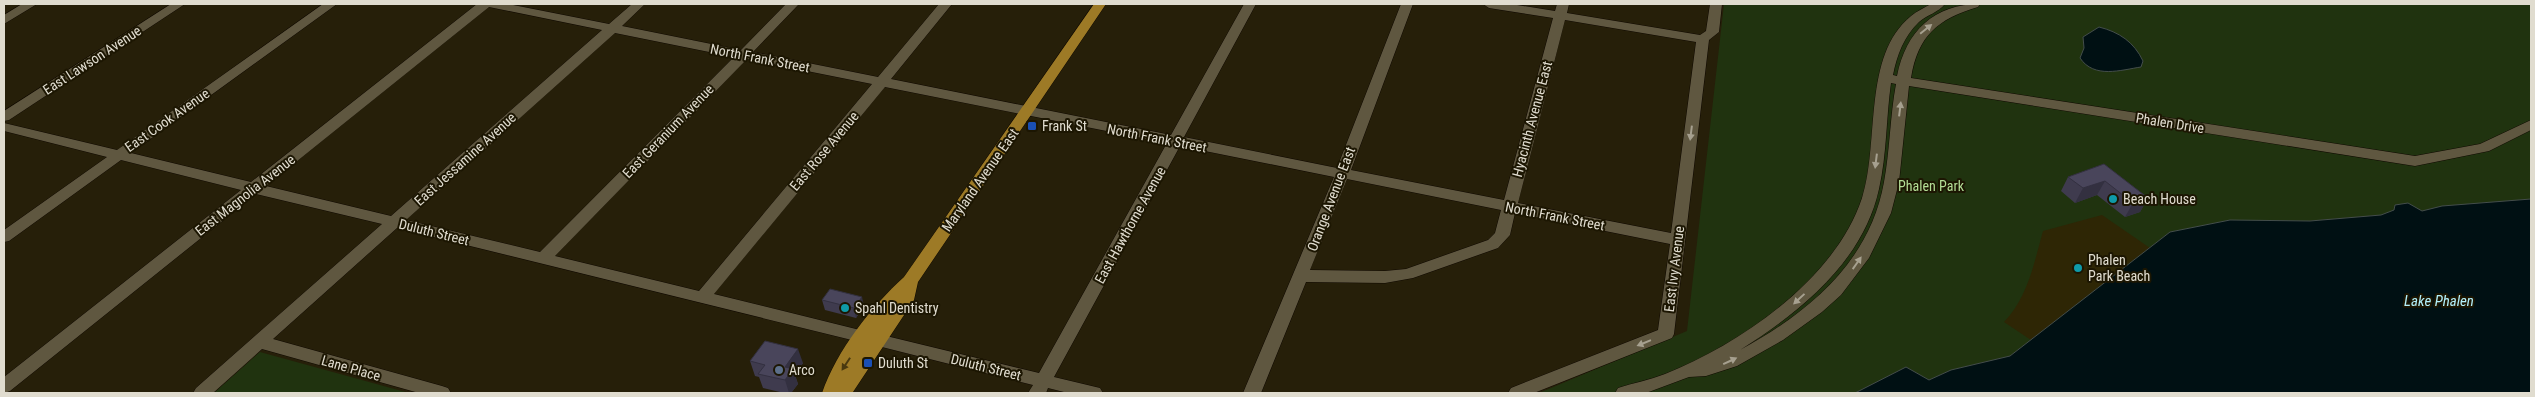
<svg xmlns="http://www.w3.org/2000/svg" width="2535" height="397" font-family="'Roboto Condensed',sans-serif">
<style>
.green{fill:#20330f}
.sand{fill:#2e2605}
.water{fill:#001013;stroke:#434d4b}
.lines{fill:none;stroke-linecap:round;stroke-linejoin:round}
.minor-casing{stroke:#0f0800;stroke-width:1}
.major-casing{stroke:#0f0800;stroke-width:1}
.minor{fill:#5f5740;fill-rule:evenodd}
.major{fill:#9d7a26;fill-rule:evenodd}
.wall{fill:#3f3b4e}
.shaded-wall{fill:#333040}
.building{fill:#49455b;stroke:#333040}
.oneway{fill:#a6a08f}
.oneway2{fill:#49390f}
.transit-dot{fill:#1a4fb4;stroke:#1c1602;stroke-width:2}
.culture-dot{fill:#0f9aa8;stroke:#1c1602;stroke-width:2}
.service-dot{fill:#5c6f8a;stroke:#1c1602;stroke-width:2}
.labels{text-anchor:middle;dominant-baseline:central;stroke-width:4;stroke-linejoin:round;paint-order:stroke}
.street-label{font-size:14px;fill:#e0dccf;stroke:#1c1602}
.poi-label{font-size:14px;fill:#e0dccf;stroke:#1c1602;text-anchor:start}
.park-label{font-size:14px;fill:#b4de96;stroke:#1c1602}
.water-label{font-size:15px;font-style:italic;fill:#b2f0fb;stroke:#1c1602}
</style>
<rect width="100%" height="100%" fill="#261f09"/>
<g class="green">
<path d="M 1724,4 L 2531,4 L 2531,199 C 2495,202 2459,205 2423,211 C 2408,213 2396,210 2381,215 L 2170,232 L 2010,356 L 1951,370 L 1929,380 L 1906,367 L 1855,393 L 1539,393 L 1687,331 Z"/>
<path d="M 260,352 L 409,393 L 214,393 Z"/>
</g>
<path class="sand" d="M 2102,215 L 2150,248 L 2031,340 L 2004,322 C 2028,297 2034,263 2043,231 Z"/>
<g class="water">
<path d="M 2099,27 C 2119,32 2134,42 2143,61 L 2141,67 C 2121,70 2094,79 2080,58 L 2084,48 L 2083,37 Z"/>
<path d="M 2531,199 L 2531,393 L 1855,393 L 1906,367 L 1929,380 L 1951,370 L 2010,356 L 2170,232 L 2230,220 L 2310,221 L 2381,215 L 2394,210 L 2395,205 L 2408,203 L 2422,211 L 2442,206 Z"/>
</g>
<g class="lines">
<defs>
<g id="minor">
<path d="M 22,4 L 37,4 L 4,24 L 4,15 Z"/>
<path d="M 171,4 L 185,4 L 9,120 L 4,121 L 4,111 Z"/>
<path d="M 323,4 L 337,4 L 131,153 L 251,182 L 477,4 L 508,4 L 609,24 L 632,4 L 645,4 L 622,26 L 741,50 L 786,4 L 799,4 L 753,52 L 878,77 L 939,4 L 952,4 L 891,79 L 1171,135 L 1244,4 L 1256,4 L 1184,137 L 1337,168 L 1401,4 L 1413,4 L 1351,170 L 1504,200 L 1553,18 L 1489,8 L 1483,4 L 1511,4 L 1555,11 L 1557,4 L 1569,4 L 1567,13 L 1700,35 L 1706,31 L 1710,4 L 1722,4 L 1719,32 L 1709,40 L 1674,334 L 1672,338 L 1534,393 L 1508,393 L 1511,388 L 1658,330 L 1670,244 L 1515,213 L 1510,235 L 1498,248 L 1413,278 L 1385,283 L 1306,282 L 1261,393 L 1243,393 L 1334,177 L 1180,146 L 1054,377 L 1100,388 L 1103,393 L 1068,393 L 1048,388 L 1046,393 L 1028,393 L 1033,385 L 878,346 L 872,344 L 870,341 L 864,343 L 397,228 L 273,339 L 442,386 L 448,388 L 451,393 L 419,393 L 262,349 L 213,393 L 193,393 L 196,388 L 382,224 L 256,194 L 10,391 L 4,393 L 4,377 L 241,190 L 121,160 L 9,241 L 4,242 L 4,230 L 107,157 L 4,131 L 4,123 L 117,150 ZM 489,7 L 602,30 L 391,216 L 266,186 ZM 1565,20 L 1696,42 L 1671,233 L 1518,203 ZM 615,33 L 734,57 L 540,252 L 406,220 ZM 747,59 L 872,84 L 699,291 L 555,256 ZM 885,87 L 1167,143 L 1039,373 L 878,334 L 872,336 L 870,333 L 864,331 L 714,294 ZM 1347,179 L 1501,210 L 1495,233 L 1488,240 L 1406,269 L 1385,271 L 1310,270 Z"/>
<path d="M 1931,4 L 1945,4 C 1939,12 1927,15 1919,22 C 1904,36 1897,55 1893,75 L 1897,76 C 1906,31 1934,4 1980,4 L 1978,7 C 1938,19 1918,35 1911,78 L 2415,156 L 2480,144 L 2531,120 L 2531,130 L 2489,151 L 2415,166 L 1909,86 L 1899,182 L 1891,213 L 1869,258 L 1841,295 L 1822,312 L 1783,340 L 1737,366 L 1706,376 L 1689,377 L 1646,393 L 1615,393 L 1618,388 C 1633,383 1650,380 1665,374 C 1741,344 1836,278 1862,198 C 1880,142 1862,56 1911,16 C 1917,11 1924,8 1931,4 ZM 1891,83 L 1896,84 C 1890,116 1890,150 1884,182 C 1870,262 1808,313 1740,350 C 1800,312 1863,262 1879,189 C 1887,154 1886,118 1891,83 Z"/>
</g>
<path id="major" d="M 1094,4 L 1106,4 L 918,282 L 914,300 L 853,392 L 822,393 C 837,350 871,307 904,277 Z"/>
</defs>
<use href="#minor" class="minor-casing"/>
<use href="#major" class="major-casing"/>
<use href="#minor" class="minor"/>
<use href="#major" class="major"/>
</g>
<g class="wall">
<path d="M 2104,164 L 2148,198 L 2140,212 L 2125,217 L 2097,195 L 2075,203 L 2061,191 L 2068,177 Z"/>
<path d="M 822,300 L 864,306 L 856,318 L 825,310 Z"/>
<path d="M 750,361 L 803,363 L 795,375 L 798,384 L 791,393 L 784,393 L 763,388 L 759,377 L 755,376 Z"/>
</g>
<g class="shaded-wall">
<path d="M 2105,181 L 2097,195 L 2075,203 L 2083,188 Z"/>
<path d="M 2148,198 L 2140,212 L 2125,217 L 2133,203 Z"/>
<path d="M 862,297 L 864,306 L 856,318 L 854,308 Z"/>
<path d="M 798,349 L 803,363 L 795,375 L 798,384 L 791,393 L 789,393 L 785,380 L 785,367 Z"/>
</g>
<g class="building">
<path d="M 2104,164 L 2148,198 L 2133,203 L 2105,181 L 2083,188 L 2068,177 Z"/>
<path d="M 830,289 L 862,297 L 854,308 L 822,300 Z"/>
<path d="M 765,341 L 798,349 L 785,367 L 793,369 L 785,380 L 758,374 L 765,365 L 750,361 Z"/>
</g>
<defs><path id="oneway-solid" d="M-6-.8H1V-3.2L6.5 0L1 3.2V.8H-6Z" transform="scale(1.25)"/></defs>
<g class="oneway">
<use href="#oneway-solid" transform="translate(1926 29) rotate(-39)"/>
<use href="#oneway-solid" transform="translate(1900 109) rotate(-83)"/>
<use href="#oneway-solid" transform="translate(1691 133) rotate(97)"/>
<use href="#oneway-solid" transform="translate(1876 161) rotate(97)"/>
<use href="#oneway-solid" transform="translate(1857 263) rotate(-55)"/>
<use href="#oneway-solid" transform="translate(1799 299) rotate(137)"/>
<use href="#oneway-solid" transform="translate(1644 343) rotate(158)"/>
<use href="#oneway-solid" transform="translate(1730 361) rotate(-25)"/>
</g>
<use class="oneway2" href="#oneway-solid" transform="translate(846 364) rotate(123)"/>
<g class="transit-dot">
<rect x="1027" y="121" width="10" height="10" rx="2.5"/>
<rect x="863" y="358" width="10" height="10" rx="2.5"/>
</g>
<g class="culture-dot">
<circle cx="2113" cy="199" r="5"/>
<circle cx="2078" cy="268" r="5"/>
<circle cx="845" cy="308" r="5"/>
</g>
<circle class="service-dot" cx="779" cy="370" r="5"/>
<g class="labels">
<g class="street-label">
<text transform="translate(760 58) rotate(11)">North Frank Street</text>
<text transform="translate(92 60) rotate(-33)">East Lawson Avenue</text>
<text transform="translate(1532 119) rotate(-75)">Hyacinth Avenue East</text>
<text transform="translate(167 120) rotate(-35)">East Cook Avenue</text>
<text transform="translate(2170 123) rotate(9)">Phalen Drive</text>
<text transform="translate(668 131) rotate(-46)">East Geranium Avenue</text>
<text transform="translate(1157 138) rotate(11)">North Frank Street</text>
<text transform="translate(824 151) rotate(-50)">East Rose Avenue</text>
<text transform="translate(465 159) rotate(-42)">East Jessamine Avenue</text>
<text transform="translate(980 180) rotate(-55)">Maryland Avenue East</text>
<text transform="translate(245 195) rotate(-38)">East Magnolia Avenue</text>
<text transform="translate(1331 199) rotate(-69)">Orange Avenue East</text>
<text transform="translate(1555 216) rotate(11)">North Frank Street</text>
<text transform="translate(1130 225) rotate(-61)">East Hawthorne Avenue</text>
<text transform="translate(434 232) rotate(14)">Duluth Street</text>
<text transform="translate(1674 269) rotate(-83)">East Ivy Avenue</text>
<text transform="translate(986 367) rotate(14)">Duluth Street</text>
<text transform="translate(351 368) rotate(16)">Lane Place</text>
</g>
<g class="poi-label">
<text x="1042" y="126">Frank St</text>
<text x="2123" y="199">Beach House</text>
<text x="2088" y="260">Phalen<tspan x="2088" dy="16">Park Beach</tspan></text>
<text x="855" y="308">Spahl Dentistry</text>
<text x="878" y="363">Duluth St</text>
<text x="789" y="370">Arco</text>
</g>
<g class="park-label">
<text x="1931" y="186">Phalen Park</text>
</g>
<g class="water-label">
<text x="2439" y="301">Lake Phalen</text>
</g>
</g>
<rect width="2535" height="397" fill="none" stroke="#e0dccf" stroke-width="10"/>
</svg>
